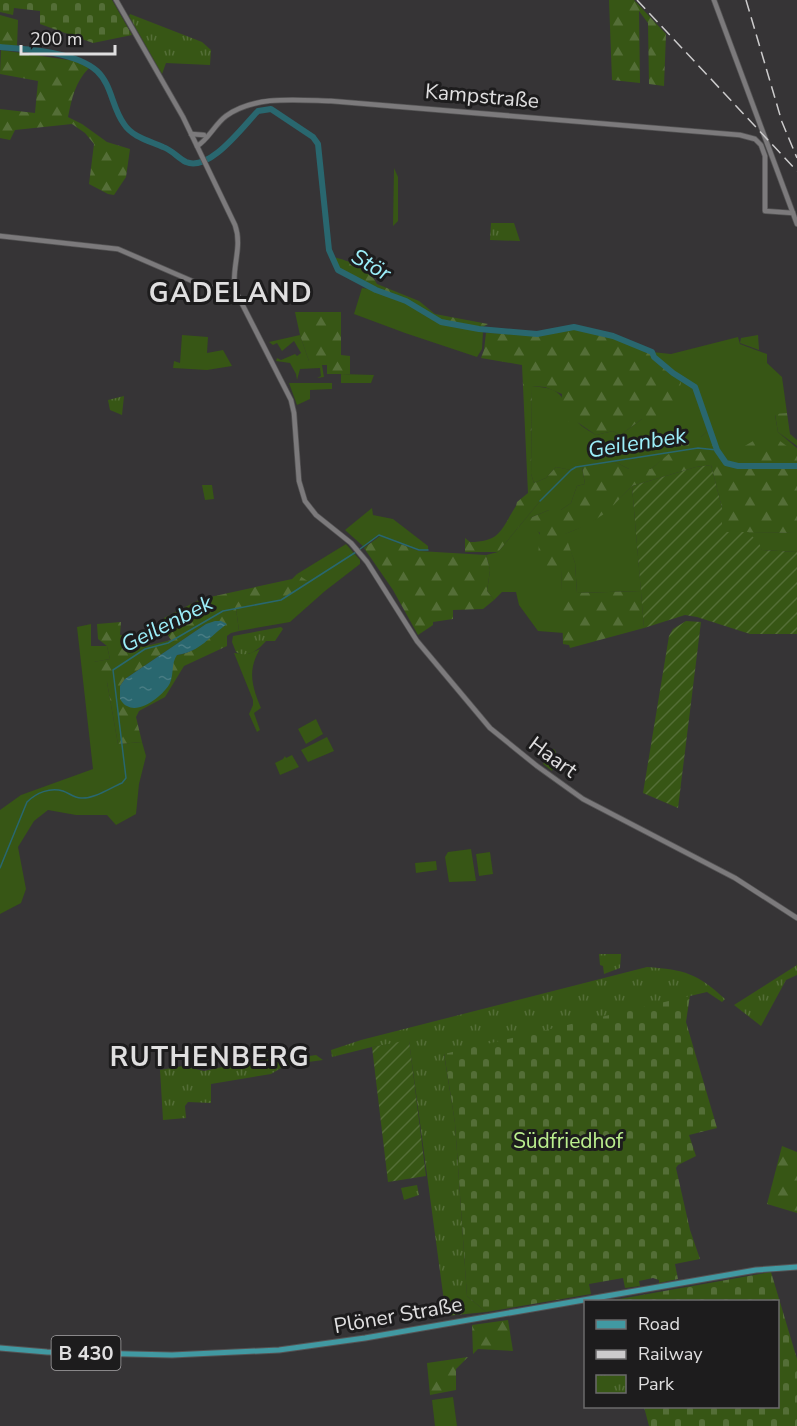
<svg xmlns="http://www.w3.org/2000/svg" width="797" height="1426" font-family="'Nunito Sans',sans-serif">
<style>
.grass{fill:#375615}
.forest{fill:url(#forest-firs);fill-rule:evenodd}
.cemetery{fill:url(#cemetery-stones)}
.park{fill:url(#park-tufts)}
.garden{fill:url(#garden-furrows)}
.water{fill:url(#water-ripples)}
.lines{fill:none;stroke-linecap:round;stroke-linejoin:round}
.stream{stroke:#29676f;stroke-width:1.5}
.river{stroke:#29676f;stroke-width:6}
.secondary-casing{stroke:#545354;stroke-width:6}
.primary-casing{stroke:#545354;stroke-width:7}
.secondary{stroke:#7c7a7c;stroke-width:4.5}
.primary{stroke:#4199a2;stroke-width:5}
.rail{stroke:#cccbcc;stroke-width:1.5;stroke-dasharray:12 6;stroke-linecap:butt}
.labels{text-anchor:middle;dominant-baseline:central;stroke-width:6;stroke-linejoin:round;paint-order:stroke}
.shield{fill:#1d1c1d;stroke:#a6a4a6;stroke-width:1.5}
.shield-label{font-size:20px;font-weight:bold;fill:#e0dfe0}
.street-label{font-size:21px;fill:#e0dfe0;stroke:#1d1c1d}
.park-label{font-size:21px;fill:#bbef8e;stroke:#1d1c1d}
.water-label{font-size:22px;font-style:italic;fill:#9ceffa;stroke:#1d1c1d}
.district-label{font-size:27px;font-weight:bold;letter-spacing:1.5px;fill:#e0dfe0;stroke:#1d1c1d}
</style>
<defs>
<pattern id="forest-firs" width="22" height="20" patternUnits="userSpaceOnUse" patternTransform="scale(1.5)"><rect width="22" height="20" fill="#375615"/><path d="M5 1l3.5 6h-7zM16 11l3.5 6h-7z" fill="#546e37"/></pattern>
<pattern id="cemetery-stones" width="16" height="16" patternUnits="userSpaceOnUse" patternTransform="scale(1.5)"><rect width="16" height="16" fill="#375615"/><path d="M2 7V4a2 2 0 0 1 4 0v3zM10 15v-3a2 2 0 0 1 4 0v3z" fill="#546e37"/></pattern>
<pattern id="park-tufts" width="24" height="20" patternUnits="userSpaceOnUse" patternTransform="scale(1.5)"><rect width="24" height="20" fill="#375615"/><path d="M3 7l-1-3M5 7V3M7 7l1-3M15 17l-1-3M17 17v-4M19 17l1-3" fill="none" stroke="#546e37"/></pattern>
<pattern id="garden-furrows" width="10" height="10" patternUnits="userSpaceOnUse" patternTransform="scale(1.5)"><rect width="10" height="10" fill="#375615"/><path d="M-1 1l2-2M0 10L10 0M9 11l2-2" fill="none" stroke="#546e37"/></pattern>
<pattern id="water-ripples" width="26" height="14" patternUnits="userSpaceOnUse" patternTransform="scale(1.5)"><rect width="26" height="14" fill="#29676f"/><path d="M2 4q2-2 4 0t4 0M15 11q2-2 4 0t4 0" fill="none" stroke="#487c83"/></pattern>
</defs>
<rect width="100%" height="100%" fill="#363436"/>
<g class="grass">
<path d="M 394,168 L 398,177 L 398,221 L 393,226 Z"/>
<path d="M 362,288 L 376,290 L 406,301 L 441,322 L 479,329 L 483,332 L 482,349 L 477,357 L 405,333 L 354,314 Z"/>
<path d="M 182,335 L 208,337 L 207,353 L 223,350 L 232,366 L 207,370 L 173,368 L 174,361 L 180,363 Z"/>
<path d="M 300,335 L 309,361 L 327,361 L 327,365 L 322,365 L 324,377 L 317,378 L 321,376 L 320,368 L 300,369 L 297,380 L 296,374 L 290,363 L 276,361 L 277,358 L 281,360 L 295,354 L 297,356 L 301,353 L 294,341 L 282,351 L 277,343 L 273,345 L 269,342 Z"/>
<path d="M 738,337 L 740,344 L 767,354 L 767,363 L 782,377 L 787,413 L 775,415 L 778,432 L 797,448 C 783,455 740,472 726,462 C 716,455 714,440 709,430 L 701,437 L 672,452 L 651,469 L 629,469 L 613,461 L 582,467 L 585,484 L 577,486 L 571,503 L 561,510 L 549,510 L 530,518 L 561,569 L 564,633 L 538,631 L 519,605 L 516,592 L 502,592 L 494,600 L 487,591 L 490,570 L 486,555 L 498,552 L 540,501 L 570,470 L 556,467 L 546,478 L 534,483 L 531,474 L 532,386 C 568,389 558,398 577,421 C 581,427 590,431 596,435 L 613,431 L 620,435 L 642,419 L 681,379 L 654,357 L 652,352 L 671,354 Z"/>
<path d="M 341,374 L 374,375 L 371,383 L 341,383 Z"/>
<path d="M 289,383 L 332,383 L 332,389 L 310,390 L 310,399 L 297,405 Z"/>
<path d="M 202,485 L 212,485 L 214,499 L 205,500 Z"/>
<path d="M 632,486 L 641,591 L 577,593 L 575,563 L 564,534 C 597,522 608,510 632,486 Z"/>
<path d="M 372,508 L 373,515 L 393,519 L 428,546 L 428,550 L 419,550 L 379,535 L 364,547 L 345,530 Z"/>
<path d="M 748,532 L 797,533 L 797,552 L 762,550 Z"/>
<path d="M 346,544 L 360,560 L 360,564 L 325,591 L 290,622 L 239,631 L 236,609 L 281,600 L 308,583 L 297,574 Z"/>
<path d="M 91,624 L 91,646 L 107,646 L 110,659 L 94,662 L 107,682 L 118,744 L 142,742 L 146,756 L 139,784 L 136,814 L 116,825 L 107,815 L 76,815 L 48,810 L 34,821 L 18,847 L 26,889 L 21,903 L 0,914 L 0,810 L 21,795 L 93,769 L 77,627 Z"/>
<path d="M 260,649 C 247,671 252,686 261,708 L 254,713 L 260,730 L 257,732 L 249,714 L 253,705 L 253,700 L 234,653 L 248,654 Z"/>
<path d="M 316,719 L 323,734 L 306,744 L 298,729 Z"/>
<path d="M 327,737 L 334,751 L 308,762 L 301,750 Z"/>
<path d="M 551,749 L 554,749 L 556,752 L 552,771 L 543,764 Z"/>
<path d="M 292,755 L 299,767 L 280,775 L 275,763 L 283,759 L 285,756 L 286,758 Z"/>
<path d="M 471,849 L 476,881 L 449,882 L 445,857 L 448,852 Z"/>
<path d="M 490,852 L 493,874 L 479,876 L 476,854 Z"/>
<path d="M 436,861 L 437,870 L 416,873 L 415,863 Z"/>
<path d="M 453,1397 L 457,1426 L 435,1426 L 432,1400 Z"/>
</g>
<g class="forest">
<path d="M 609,0 L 634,0 L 666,34 L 664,86 L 649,84 L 648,23 L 639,11 L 640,83 L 612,80 Z"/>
<path d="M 0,15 L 18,20 L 17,47 L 0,45 Z"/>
<path d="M 1,50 L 75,61 L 89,68 C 75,82 72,98 68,117 L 82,124 L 107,142 L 130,149 L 126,177 L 114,195 L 108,194 L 89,184 L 94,144 L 85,133 L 72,124 L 15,130 L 10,140 L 0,138 L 0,109 L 35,113 L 38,81 L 0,74 Z"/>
<path d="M 333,257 C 348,260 370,269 377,284 L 419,301 L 435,314 L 488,324 L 479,329 L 441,322 L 406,301 L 376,290 L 338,270 Z"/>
<path d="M 295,312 L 341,312 L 341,355 L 350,356 L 350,374 L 327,374 L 327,361 L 309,361 L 300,335 Z"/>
<path d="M 574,327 L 613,336 L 652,352 L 654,357 L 682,379 L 674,409 L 655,421 L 642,419 L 620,435 L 613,431 L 596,435 L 577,422 L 569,422 C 560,413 561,407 562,394 L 545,387 L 532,386 L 531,474 L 534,483 L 546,478 L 556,467 L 571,470 L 540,501 L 498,552 L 465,552 L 465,538 L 470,542 C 501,541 500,531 516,506 L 517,502 L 528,493 L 522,365 L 481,358 L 484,350 L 486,333 L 537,334 Z"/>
<path d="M 787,413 L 790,434 L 797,440 L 797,446 L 778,432 L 775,414 Z"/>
<path d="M 710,429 C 716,449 720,467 744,466 L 743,447 L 768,432 L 792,450 L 797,448 L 797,533 L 722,532 L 722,508 L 711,465 L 696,467 L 632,486 L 607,512 L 587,525 L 565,534 L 575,563 L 577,593 L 641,591 L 644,628 L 570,648 L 569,645 L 563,644 L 561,569 L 537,566 L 540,533 L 528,524 L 530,518 L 549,510 L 561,510 L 571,503 L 577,486 L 585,484 L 582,466 L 613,461 L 629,469 L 651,469 L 671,452 L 675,445 L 690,436 L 701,437 Z"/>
<path d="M 380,536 L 419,551 L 486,555 L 490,570 L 487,591 L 494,600 L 483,609 L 453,610 L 453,619 L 433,622 L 433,625 L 418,635 L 393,590 L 364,548 Z"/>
<path d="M 297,574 L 309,582 L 281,600 L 236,609 L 239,631 L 231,633 L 227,636 L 227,646 L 184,666 L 165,697 L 139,711 L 136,717 L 142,742 L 118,744 L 107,682 L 97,678 L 93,662 L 110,659 L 107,646 L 98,639 L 97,624 L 121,622 L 120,635 L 138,637 L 142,647 L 171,640 L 164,629 L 164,618 L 201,599 L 292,579 ZM 206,624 L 226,624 C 210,635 198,653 177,655 L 174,659 L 120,686 L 125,679 Z"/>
<path d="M 782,1146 L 797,1152 L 797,1213 L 767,1204 Z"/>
<path d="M 508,1320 L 513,1351 L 478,1349 L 473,1354 L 472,1325 Z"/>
<path d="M 468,1357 L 456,1369 L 456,1390 L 430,1395 L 427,1363 Z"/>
</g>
<g class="cemetery">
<path d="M 0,0 L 112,0 L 132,35 L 93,43 L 40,24 L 40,11 L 14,8 L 13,15 L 0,12 Z"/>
<path d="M 690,995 L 686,1022 L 717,1128 L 689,1135 L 696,1156 L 678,1165 L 676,1168 L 690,1230 L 700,1259 L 675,1264 L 678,1279 L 659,1283 L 659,1280 L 653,1278 L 639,1281 L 640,1286 L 625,1288 L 623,1278 L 589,1284 L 591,1294 L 486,1312 L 467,1296 L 455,1123 L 444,1053 Z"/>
<path d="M 771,1272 L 797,1359 L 797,1426 L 649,1426 L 644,1407 L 778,1406 L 778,1302 L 614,1300 Z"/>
</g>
<g class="park">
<path d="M 130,14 L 202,42 L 211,50 L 210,65 L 166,63 L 162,74 L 129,16 Z"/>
<path d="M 491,223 L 514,223 L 520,241 L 490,240 Z"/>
<path d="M 758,335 L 759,350 L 740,343 L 741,338 Z"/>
<path d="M 124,396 L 122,415 L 110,410 L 108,400 Z"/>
<path d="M 281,627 L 283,629 L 275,641 L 266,641 C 259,649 248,659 236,652 L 232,642 L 233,636 Z"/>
<path d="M 599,954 L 621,954 L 620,968 L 604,974 L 603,966 L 600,965 Z"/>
<path d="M 797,965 L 797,975 L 786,980 L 761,1026 L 734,1005 Z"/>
<path d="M 647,967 C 685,970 697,973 725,999 L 722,1002 L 707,992 L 444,1054 L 455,1123 L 467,1296 L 486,1312 L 446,1316 L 409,1041 L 372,1047 L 332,1057 L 331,1050 L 361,1040 Z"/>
<path d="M 316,1055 L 323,1060 L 286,1065 L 271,1074 L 211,1084 L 211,1103 L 188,1102 L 185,1106 L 186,1118 L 163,1120 L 160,1070 L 183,1066 L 204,1071 L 269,1057 L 276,1061 Z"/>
<path d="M 417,1185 L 419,1195 L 404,1200 L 401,1188 Z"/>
</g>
<g class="garden">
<path d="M 711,465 L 722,508 L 722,532 L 748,532 L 759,543 L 762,550 L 797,552 L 797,634 L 750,634 L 697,617 L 685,615 L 644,628 L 632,486 L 696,467 Z"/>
<path d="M 686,621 L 701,622 L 678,808 L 643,793 L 669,636 L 673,629 Z"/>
<path d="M 409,1040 L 426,1176 L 388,1182 L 372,1047 Z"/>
</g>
<path class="water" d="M 215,621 L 221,621 L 227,624 C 210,636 200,652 177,655 C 171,663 174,674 170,683 C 164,695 140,714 127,706 C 124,705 122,702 120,699 L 120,686 L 125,679 L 206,624 Z"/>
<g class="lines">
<g class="stream">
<path d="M 540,501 L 571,470 L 576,467 L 698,448 L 717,450"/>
<path d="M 360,549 L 379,535 L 419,550 L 428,550"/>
<path d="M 0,868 L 27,802 C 36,793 50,787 63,791 C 69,793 74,798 81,798 C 94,799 110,788 122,783 L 126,778 L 113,670 L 145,649 L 168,643 L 223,611 L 281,600 L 356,552"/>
</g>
<path class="river" d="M 0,47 C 28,49 76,52 97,71 C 112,85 112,108 124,124 C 132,137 150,141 163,147 C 172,150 178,158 186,162 C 210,172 243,126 258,111 L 271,109 L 313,137 L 318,144 L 329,250 L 338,270 L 376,290 L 406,301 L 441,322 L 479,329 L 537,334 L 574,327 L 613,336 L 652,352 L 654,357 L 673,373 L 695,387 L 717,450 L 726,463 L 738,466 L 797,466"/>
<defs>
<g id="secondary">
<path d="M 116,0 L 183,117 L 235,225 C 243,247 231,268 235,290 L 291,400 L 294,413 L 299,481 L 305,501 L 316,515 L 351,543 L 367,562 L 417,641 L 490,728 L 537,766 L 583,799 L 735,878 L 797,918"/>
<path d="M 714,0 L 797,224"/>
<path d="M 191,134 L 204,135"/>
<path d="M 197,146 C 208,140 215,124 226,116 C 255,95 297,100 331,101 L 740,135 L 755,139 L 761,145 L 765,156 L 765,211 L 793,213"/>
<path d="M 0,236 L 118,249 L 199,284 L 216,289 L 235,290"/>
</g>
<path id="primary" d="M 0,1348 L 47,1352 L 172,1355 L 279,1350 L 365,1338 L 756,1270 L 797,1267"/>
</defs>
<use href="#secondary" class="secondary-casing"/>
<use href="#primary" class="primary-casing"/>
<use href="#secondary" class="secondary"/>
<use href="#primary" class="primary"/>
<g class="rail">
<path d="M 637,0 L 797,171"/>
<path d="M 746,0 L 782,122 L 797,158"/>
</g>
</g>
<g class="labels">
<rect class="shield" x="51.5" y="1336" width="69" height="34" rx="4.5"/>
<g class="shield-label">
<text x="86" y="1353">B 430</text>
</g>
<g class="street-label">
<text transform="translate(482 96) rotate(5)">Kampstraße</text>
<text transform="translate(553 757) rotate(36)">Haart</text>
<text transform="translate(398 1315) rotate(-10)">Plöner Straße</text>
</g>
<g class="park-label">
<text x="568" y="1141">Südfriedhof</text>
</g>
<g class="water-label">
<text transform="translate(371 265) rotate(30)">Stör</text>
<text transform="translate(637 443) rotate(-9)">Geilenbek</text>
<text transform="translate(167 624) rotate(-27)">Geilenbek</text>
</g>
<g class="district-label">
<text x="231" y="293">GADELAND</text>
<text x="210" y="1057">RUTHENBERG</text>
</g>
</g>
<rect x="584" y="1300" width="195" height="108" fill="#1d1c1d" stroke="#6b6a6b" stroke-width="1.5"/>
<rect x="596" y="1320" width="30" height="9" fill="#4199a2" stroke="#6b6a6b" stroke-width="1.5"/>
<text x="638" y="1330" font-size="18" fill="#e0dfe0">Road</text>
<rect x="596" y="1350" width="30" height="9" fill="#cccbcc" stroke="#6b6a6b" stroke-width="1.5"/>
<text x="638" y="1360" font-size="18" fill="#e0dfe0">Railway</text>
<rect x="596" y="1375" width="30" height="18" fill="url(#park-tufts)" stroke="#6b6a6b" stroke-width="1.5"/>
<text x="638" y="1390" font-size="18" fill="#e0dfe0">Park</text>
<path d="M21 45v9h94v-9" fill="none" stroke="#e0dfe0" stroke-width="3"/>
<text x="30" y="45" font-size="18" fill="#e0dfe0" stroke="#1d1c1d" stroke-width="4.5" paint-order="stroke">200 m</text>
</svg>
